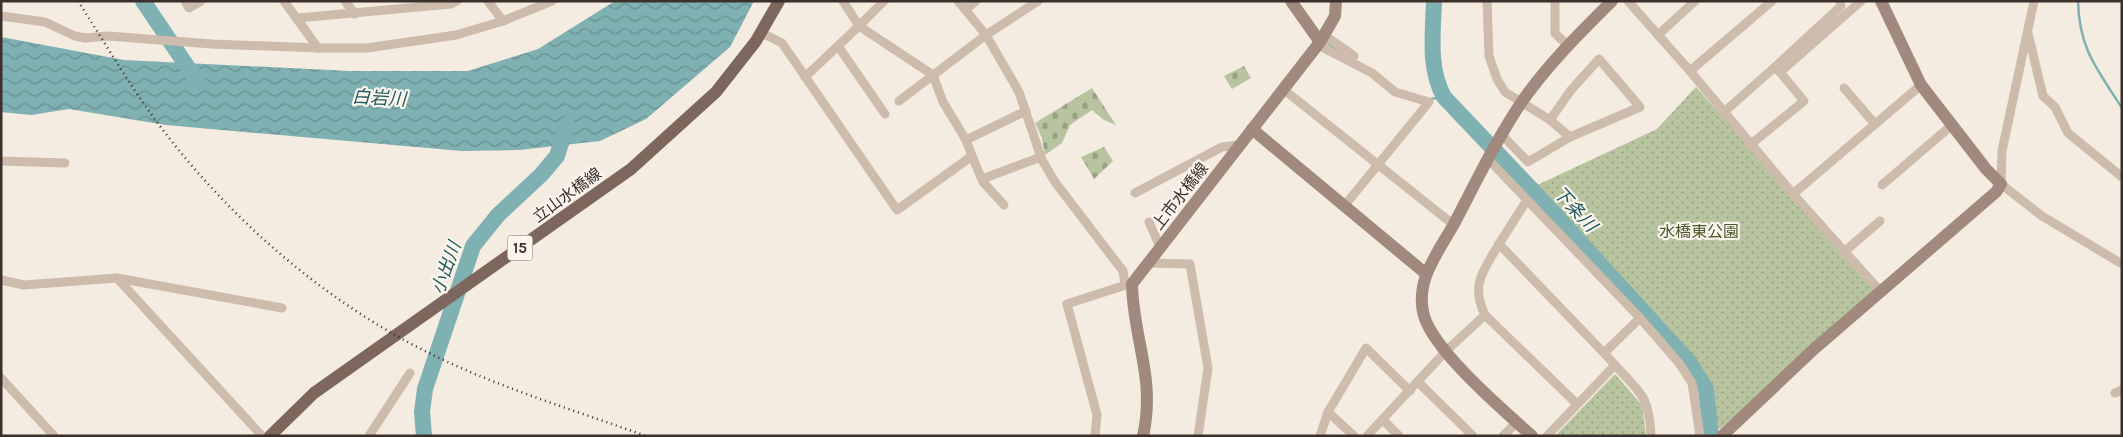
<svg xmlns="http://www.w3.org/2000/svg" width="2123" height="437" font-family="Karla,'Noto Sans JP',sans-serif">
<style>
.green{fill:url(#green-dots)}
.cemetery{fill:url(#cemetery-stones)}
.water{fill:url(#water-waves)}
.lines{fill:none;stroke-linecap:round;stroke-linejoin:round}
.stream{stroke:#7fb0b2;stroke-width:2.5}
.river{stroke:#7fb0b2;stroke-width:16}
.street{stroke:#cdbbac;stroke-width:9}
.secondary{stroke:#a18a7d;stroke-width:12}
.primary{stroke:#7d675c;stroke-width:12}
.rail{stroke:#3b302b;stroke-width:2.5;stroke-dasharray:1 4;stroke-linecap:butt}
.labels{text-anchor:middle;dominant-baseline:central;stroke-width:4.5;stroke-linejoin:round;paint-order:stroke}
.shield{fill:#fbf5ee;stroke:#756b66;stroke-width:1}
.shield-label{font-size:15px;font-weight:bold;fill:#3b302b}
.street-label{font-size:16px;fill:#3b302b;stroke:#fbf5ee}
.park-label{font-size:16px;fill:#4a5a2e;stroke:#fbf5ee}
.water-label{font-size:18px;font-style:italic;fill:#1f5a5e;stroke:#fbf5ee}
</style>
<defs>
<pattern id="green-dots" width="8" height="8" patternUnits="userSpaceOnUse" patternTransform="scale(1.25)"><rect width="8" height="8" fill="#b8c4a0"/><path d="M2 2h.1M6 6h.1" fill="none" stroke="#97a083" stroke-width="1.8" stroke-linecap="round"/></pattern>
<pattern id="cemetery-stones" width="16" height="16" patternUnits="userSpaceOnUse" patternTransform="scale(1.25)"><rect width="16" height="16" fill="#b8c4a0"/><path d="M2 7V4a2 2 0 0 1 4 0v3zM10 15v-3a2 2 0 0 1 4 0v3z" fill="#97a083"/></pattern>
<pattern id="water-waves" width="16" height="10" patternUnits="userSpaceOnUse" patternTransform="scale(1.25)"><rect width="16" height="10" fill="#7fb0b2"/><path d="M0 5q4-4 8 0t8 0" fill="none" stroke="#699091"/></pattern>
</defs>
<rect width="100%" height="100%" fill="#f4ebe1"/>
<g class="green">
<path d="M 1696,87 L 1881,292 L 1720,429 L 1710,420 L 1706,389 L 1689,362 L 1531,188 L 1657,129 Z"/>
<path d="M 1615,374 L 1642,405 L 1646,436 L 1555,436 Z"/>
</g>
<g class="cemetery">
<path d="M 1244,66 L 1251,78 L 1232,89 L 1224,76 Z"/>
<path d="M 1092,88 L 1116,125 L 1104,120 L 1092,110 L 1070,125 L 1062,143 L 1045,155 L 1042,138 L 1035,123 Z"/>
<path d="M 1104,147 L 1113,161 L 1094,179 L 1081,157 Z"/>
</g>
<path class="water" d="M 615,1 L 754,1 L 730,47 L 646,119 L 600,141 L 519,150 L 462,151 L 166,125 L 69,109 L 31,115 L 1,112 L 1,37 L 124,60 L 350,71 L 468,71 L 538,49 Z"/>
<g class="lines">
<g class="stream">
<path d="M 2078,1 C 2079,49 2097,69 2122,108"/>
<path d="M 1325,41 L 1339,51"/>
<path d="M 1431,99 L 1444,97"/>
</g>
<g class="river">
<path d="M 143,1 L 197,81"/>
<path d="M 1434,1 C 1433,34 1428,68 1444,97 L 1538,196 L 1689,362 L 1706,389 L 1711,436"/>
<path d="M 424,436 L 422,412 L 425,389 L 473,246 L 498,215 L 541,175 L 557,156 L 567,124"/>
</g>
<g class="street">
<path d="M 185,1 L 189,8 L 201,1"/>
<path d="M 284,1 L 318,48"/>
<path d="M 345,1 L 355,14"/>
<path d="M 488,1 L 503,21"/>
<path d="M 884,1 L 859,26 L 933,75 L 943,102 L 966,140 L 1026,111"/>
<path d="M 958,1 L 986,35 L 1019,92 L 1042,160 L 1055,182 L 1123,271 L 1125,284"/>
<path d="M 1487,1 L 1489,56 L 1497,79 L 1505,92 L 1550,120 L 1570,137 L 1528,162 L 1502,135"/>
<path d="M 1555,1 L 1555,33 L 1567,45"/>
<path d="M 1628,1 L 1690,71 L 1793,194 L 1881,292"/>
<path d="M 2034,1 L 2002,151 L 2001,184 L 2042,216 L 2122,264"/>
<path d="M 966,9 L 976,1"/>
<path d="M 1,16 L 45,22 L 75,36 L 85,38 L 108,36 L 212,44 L 318,48 L 367,48 L 456,35 L 503,21 L 552,1"/>
<path d="M 298,18 L 451,4 L 457,1"/>
<path d="M 762,33 L 782,43 L 897,210 L 972,156 L 966,140"/>
<path d="M 2028,33 L 2043,96 L 2055,107 L 2068,133 L 2122,177"/>
<path d="M 1324,35 L 1354,56"/>
<path d="M 1658,35 L 1695,1"/>
<path d="M 1318,45 L 1372,73 L 1395,92 L 1429,102 L 1345,205"/>
<path d="M 838,46 L 885,114"/>
<path d="M 1775,67 L 1841,6 L 1840,1"/>
<path d="M 1690,71 L 1772,1"/>
<path d="M 805,77 L 859,26 L 843,1"/>
<path d="M 1844,88 L 1874,123"/>
<path d="M 1283,89 L 1454,225"/>
<path d="M 899,101 L 986,35 L 1038,1"/>
<path d="M 1724,112 L 1775,67 L 1780,72 L 1861,1"/>
<path d="M 1550,120 L 1571,90 L 1599,59 L 1640,107 L 1570,137"/>
<path d="M 1750,145 L 1804,101 L 1780,72"/>
<path d="M 972,156 L 983,182 L 1004,205"/>
<path d="M 1488,159 L 1640,318 L 1679,363 L 1692,383 L 1700,436"/>
<path d="M 1,161 L 65,163"/>
<path d="M 982,179 L 1041,157"/>
<path d="M 1882,185 L 1952,125"/>
<path d="M 1135,193 L 1222,147 L 1240,145"/>
<path d="M 1793,194 L 1921,85"/>
<path d="M 1527,200 L 1499,244 L 1604,353"/>
<path d="M 1149,222 L 1160,247"/>
<path d="M 1499,244 C 1484,270 1470,284 1485,315 L 1577,404"/>
<path d="M 1845,251 L 1880,221"/>
<path d="M 1148,263 L 1190,264 L 1208,368 L 1198,436"/>
<path d="M 117,278 L 282,308"/>
<path d="M 1,280 L 24,285 L 117,278 L 262,436"/>
<path d="M 1615,365 C 1641,394 1649,395 1651,436"/>
<path d="M 1,378 L 54,436"/>
<path d="M 1418,382 L 1473,436"/>
<path d="M 2115,393 L 2122,390"/>
<path d="M 1328,412 L 1354,436"/>
<path d="M 1383,420 L 1399,436"/>
<path d="M 369,436 L 410,373"/>
<path d="M 1095,436 L 1097,415 L 1067,304 L 1129,284"/>
<path d="M 1320,436 L 1328,412 L 1366,348 L 1410,391"/>
<path d="M 1367,436 L 1445,352 L 1485,315"/>
<path d="M 1503,436 L 1517,422"/>
<path d="M 1547,436 L 1615,365 L 1604,353 L 1640,318"/>
</g>
<g class="secondary">
<path d="M 1291,1 L 1320,42"/>
<path d="M 1252,129 L 1425,273"/>
<path d="M 1143,436 C 1156,378 1133,339 1132,284 L 1320,42 L 1335,16 L 1336,1"/>
<path d="M 1532,436 C 1502,409 1435,352 1424,316 C 1414,280 1439,252 1455,222 C 1476,182 1496,140 1521,103 C 1547,65 1580,33 1612,1"/>
<path d="M 1722,436 L 1813,350 L 1996,192 L 2001,184 L 1986,169 L 1921,85 L 1881,1"/>
</g>
<path class="primary" d="M 270,436 L 314,393 L 631,169 L 716,92 L 756,41 L 779,1"/>
<path class="rail" d="M 78,1 C 103,40 127,81 154,118 C 225,215 323,301 431,354 C 500,388 574,410 646,436"/>
</g>
<g class="labels">
<rect class="shield" x="507.5" y="235.5" width="25" height="25" rx="4"/>
<g class="shield-label">
<text x="520" y="248">15</text>
</g>
<g class="street-label">
<text transform="translate(567 195) rotate(-36)">立山水橋線</text>
<text transform="translate(1180 196) rotate(-52)">上市水橋線</text>
</g>
<g class="park-label">
<text x="1699" y="231">水橋東公園</text>
</g>
<g class="water-label">
<text transform="translate(379 98) rotate(3)">白岩川</text>
<text transform="translate(1575 209) rotate(47)">下条川</text>
<text transform="translate(446 268) rotate(-70)">小出川</text>
</g>
</g>
<rect width="2123" height="437" fill="none" stroke="#3b302b" stroke-width="5"/>
</svg>
